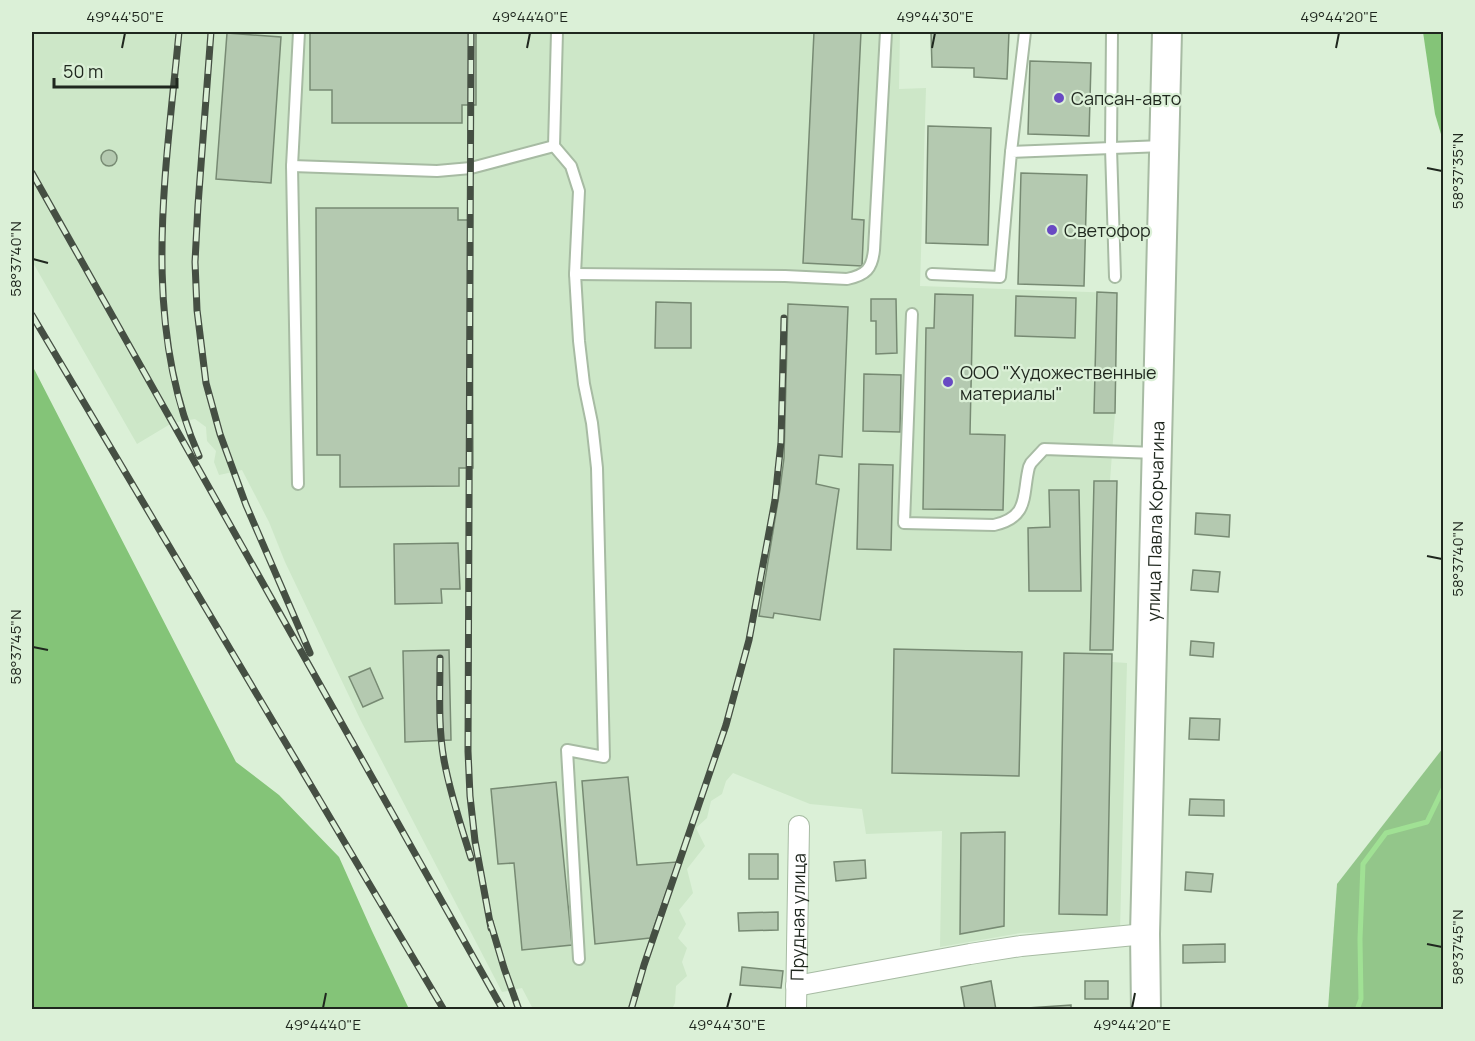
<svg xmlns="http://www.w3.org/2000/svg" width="1475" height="1041" font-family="Manrope,sans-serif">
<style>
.built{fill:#cde7c8}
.green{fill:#93c68a}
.forest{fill:#84c478}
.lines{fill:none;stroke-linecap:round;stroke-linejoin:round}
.stream{stroke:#a0e194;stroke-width:5}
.building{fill:#b4c9b0;stroke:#778a73;stroke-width:1.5}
.service-casing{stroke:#a7bba3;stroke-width:14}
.minor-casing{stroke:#a7bba3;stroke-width:22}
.secondary-casing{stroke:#a7bba3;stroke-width:32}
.service{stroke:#fff;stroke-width:10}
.minor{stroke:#fff;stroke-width:20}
.secondary{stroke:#fff;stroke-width:28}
.rail-casing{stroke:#454f43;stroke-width:7}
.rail{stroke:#dbf0d7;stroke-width:4.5;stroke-dasharray:14;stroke-linecap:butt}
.ticks{fill:none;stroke:#1f271e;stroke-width:2}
.poi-dot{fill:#694ac3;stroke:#dbf0d7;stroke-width:2}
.labels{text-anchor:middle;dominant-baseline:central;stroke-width:4.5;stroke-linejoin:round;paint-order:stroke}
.poi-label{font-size:18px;fill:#1f271e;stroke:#dbf0d7;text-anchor:start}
.street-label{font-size:18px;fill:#1f271e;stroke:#dbf0d7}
.neatline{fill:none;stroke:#1f271e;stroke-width:2}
.ticks-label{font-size:15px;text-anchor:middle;fill:#1f271e}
</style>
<rect width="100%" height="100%" fill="#dbf0d7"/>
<path class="built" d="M 32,32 L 900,32 L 899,89 L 926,88 L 920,286 L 1117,293 L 1115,413 L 1110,481 L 1117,481 L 1112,662 L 1127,663 L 1120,930 L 1021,933 L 940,947 L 942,831 L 866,834 L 862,809 L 810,804 L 733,773 L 726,781 L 722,794 L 711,801 L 707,818 L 696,828 L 705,846 L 687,869 L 693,893 L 679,910 L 686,924 L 678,938 L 687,948 L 682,962 L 687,976 L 676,986 L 675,1003 L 672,1009 L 533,1009 L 522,988 L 502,992 L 361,721 L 285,562 L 269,522 L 242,470 L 219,475 L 214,462 L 216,451 L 207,441 L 206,427 L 195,419 L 172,423 L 137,444 L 32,261 Z"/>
<path class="green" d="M 1443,748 L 1443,1009 L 1328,1009 L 1337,884 Z"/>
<g class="forest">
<path d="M 1423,32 L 1443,32 L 1443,141 L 1435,114 Z"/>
<path d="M 32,365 L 236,762 L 279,795 L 339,857 L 372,931 L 409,1009 L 32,1009 Z"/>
</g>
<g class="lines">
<path class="stream" d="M 1357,1010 L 1361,999 L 1360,939 L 1363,864 L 1386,833 L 1427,822 L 1444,787"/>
</g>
<g class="building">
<path d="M 310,32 L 476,32 L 476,105 L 462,105 L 462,123 L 332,123 L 332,90 L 310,90 Z"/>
<path d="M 814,32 L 861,32 L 852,219 L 864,220 L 862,266 L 803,263 Z"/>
<path d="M 931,32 L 1009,32 L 1007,79 L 974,77 L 974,68 L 932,67 Z"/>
<path d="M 227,33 L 281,37 L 271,183 L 216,179 Z"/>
<path d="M 1030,61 L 1091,63 L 1089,136 L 1028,134 Z"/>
<path d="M 928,126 L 991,128 L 988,245 L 926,243 Z"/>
<circle cx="109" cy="158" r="8"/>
<path d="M 1021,173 L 1087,175 L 1084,286 L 1018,284 Z"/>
<path d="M 316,208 L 458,208 L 458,220 L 472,220 L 473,468 L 459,468 L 459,486 L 340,487 L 340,455 L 317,455 Z"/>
<path d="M 1097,292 L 1117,293 L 1115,413 L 1094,413 Z"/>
<path d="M 935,294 L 973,295 L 970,434 L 1005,435 L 1003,510 L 923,509 L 926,328 L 934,328 Z"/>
<path d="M 1016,296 L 1076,298 L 1075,338 L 1015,336 Z"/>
<path d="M 871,299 L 896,299 L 897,353 L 876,354 L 876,321 L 871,321 Z"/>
<path d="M 656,302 L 691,303 L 691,348 L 655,348 Z"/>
<path d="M 788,304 L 848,307 L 842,457 L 819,455 L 816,484 L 839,489 L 820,620 L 774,613 L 773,618 L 759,616 L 780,489 L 784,458 Z"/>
<path d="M 864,374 L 901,375 L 900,432 L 863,431 Z"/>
<path d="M 859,464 L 893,465 L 891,550 L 857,549 Z"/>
<path d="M 1094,481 L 1117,481 L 1113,650 L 1090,650 Z"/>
<path d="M 1049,490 L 1079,490 L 1081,591 L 1029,591 L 1028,528 L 1050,527 Z"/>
<path d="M 1196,513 L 1230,515 L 1229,537 L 1195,534 Z"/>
<path d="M 458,543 L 460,589 L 441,589 L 442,603 L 395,604 L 394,544 Z"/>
<path d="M 1193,570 L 1220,572 L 1218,592 L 1191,590 Z"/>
<path d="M 1191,641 L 1214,643 L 1213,657 L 1190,655 Z"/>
<path d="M 894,649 L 1022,652 L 1019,776 L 892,773 Z"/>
<path d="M 449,650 L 451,740 L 405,742 L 403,651 Z"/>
<path d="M 1064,653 L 1112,654 L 1107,915 L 1059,914 Z"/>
<path d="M 370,668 L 383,698 L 363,707 L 349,677 Z"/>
<path d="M 1190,718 L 1220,719 L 1219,740 L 1189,739 Z"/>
<path d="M 628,777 L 637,865 L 677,862 L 650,938 L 595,944 L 582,781 Z"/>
<path d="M 556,782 L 572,945 L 522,950 L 514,863 L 498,864 L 491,789 Z"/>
<path d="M 1190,799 L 1224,800 L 1224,816 L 1189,815 Z"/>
<path d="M 1005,832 L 1004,926 L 960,934 L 961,833 Z"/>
<rect x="749" y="854" width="29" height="25"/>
<path d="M 865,860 L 866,878 L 836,881 L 834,862 Z"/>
<path d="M 1186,872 L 1213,874 L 1211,892 L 1185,890 Z"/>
<path d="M 778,912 L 778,930 L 739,931 L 738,913 Z"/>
<path d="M 1225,944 L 1225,962 L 1183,963 L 1183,945 Z"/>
<path d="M 742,967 L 783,971 L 781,988 L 740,985 Z"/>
<path d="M 991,981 L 996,1010 L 965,1010 L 961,987 Z"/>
<rect x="1085" y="981" width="23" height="18"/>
<path d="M 1071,1005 L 1071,1010 L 1028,1010 L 1028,1008 Z"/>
</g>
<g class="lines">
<defs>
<g id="service">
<path d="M 557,32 L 554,146 L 571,166 L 579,191 L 575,274 L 579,341 L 584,384 L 592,423 L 597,468 L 604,757 L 567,750 L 579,959"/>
<path d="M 1112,32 L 1111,148 L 1115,277"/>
<path d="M 1011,152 L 1025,32"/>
<path d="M 292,166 L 437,171 L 471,168 L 554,146"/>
<path d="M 575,274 L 785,276 L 847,279 C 866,275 872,269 874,250 L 886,32"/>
<path d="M 932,274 L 1000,277 L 1011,152 L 1163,146"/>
<path d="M 912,314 L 904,523 L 994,525 C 1030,517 1022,495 1029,467 L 1031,463 L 1044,449 L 1156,453"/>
<path d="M 298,484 L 292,166 L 299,32"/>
</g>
<g id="minor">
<path d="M 796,986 L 970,954 L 1021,946 L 1145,934"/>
<path id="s1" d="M 796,1010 L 799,826"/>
</g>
<g id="secondary">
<path id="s2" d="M 1146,1010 L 1145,934 L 1167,32"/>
</g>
</defs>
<use href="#service" class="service-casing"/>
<use href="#minor" class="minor-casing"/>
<use href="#secondary" class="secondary-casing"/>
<use href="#service" class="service"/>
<use href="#minor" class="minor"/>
<use href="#secondary" class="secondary"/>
<defs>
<g id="rail">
<path d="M 179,32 C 166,172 140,322 199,456"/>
<path d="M 211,32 L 198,205 L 195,262 L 197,310 L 206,383 L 220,434 L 246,505 L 310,653"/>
<path d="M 471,32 L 468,751 L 470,796 L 475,841 L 491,928"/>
<path d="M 32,173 L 503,1010"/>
<path d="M 32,315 L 444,1010"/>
<path d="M 440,658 C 440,692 438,727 444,760 C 450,793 461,826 471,858"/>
<path d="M 490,921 L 504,968 L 519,1010"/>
<path d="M 631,1010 L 644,965 L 726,725 L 749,640 L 775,500 L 778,470 L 781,442 L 784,318"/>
</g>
</defs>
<use href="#rail" class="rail-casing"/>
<use href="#rail" class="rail"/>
</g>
<path class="ticks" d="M 122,48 L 125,33M 527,48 L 530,33M 932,48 L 935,33M 1336,48 L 1339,33M 1427,168 L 1442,171M 33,259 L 48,263M 1427,556 L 1442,559M 33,647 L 48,650M 1427,944 L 1442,947M 323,1008 L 326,993M 727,1008 L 731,993M 1132,1008 L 1135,993"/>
<g class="poi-dot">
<circle cx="1059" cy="98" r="6"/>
<circle cx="1052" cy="230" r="6"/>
<circle cx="948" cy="382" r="6"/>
</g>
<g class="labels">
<g class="poi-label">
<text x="1071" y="98">Сапсан-авто</text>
<text x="1064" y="230">Светофор</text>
<text x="960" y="372">ООО "Художественные<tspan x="960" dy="21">материалы"</tspan></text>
</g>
<g class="street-label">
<text stroke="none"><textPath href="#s2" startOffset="489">улица Павла Корчагина</textPath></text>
<text stroke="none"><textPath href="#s1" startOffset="93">Прудная улица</textPath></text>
</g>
</g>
<rect width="1475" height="1041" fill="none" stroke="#dbf0d7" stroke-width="66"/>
<path d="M54 78v9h123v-9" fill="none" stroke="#1f271e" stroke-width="3"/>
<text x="63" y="78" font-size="18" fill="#1f271e" stroke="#dbf0d7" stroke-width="4.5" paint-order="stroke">50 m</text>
<rect x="33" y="33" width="1409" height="975" class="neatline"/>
<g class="ticks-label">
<text x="125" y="22">49°44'50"E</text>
<text x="530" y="22">49°44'40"E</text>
<text x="935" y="22">49°44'30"E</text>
<text x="1339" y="22">49°44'20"E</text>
<text transform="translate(1458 171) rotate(-90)" y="5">58°37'35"N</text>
<text transform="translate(16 259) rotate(-90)" y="5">58°37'40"N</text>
<text transform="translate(1458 559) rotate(-90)" y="5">58°37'40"N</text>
<text transform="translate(16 647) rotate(-90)" y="5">58°37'45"N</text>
<text transform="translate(1458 947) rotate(-90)" y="5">58°37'45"N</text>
<text x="323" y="1030">49°44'40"E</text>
<text x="727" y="1030">49°44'30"E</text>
<text x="1132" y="1030">49°44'20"E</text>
</g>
</svg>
